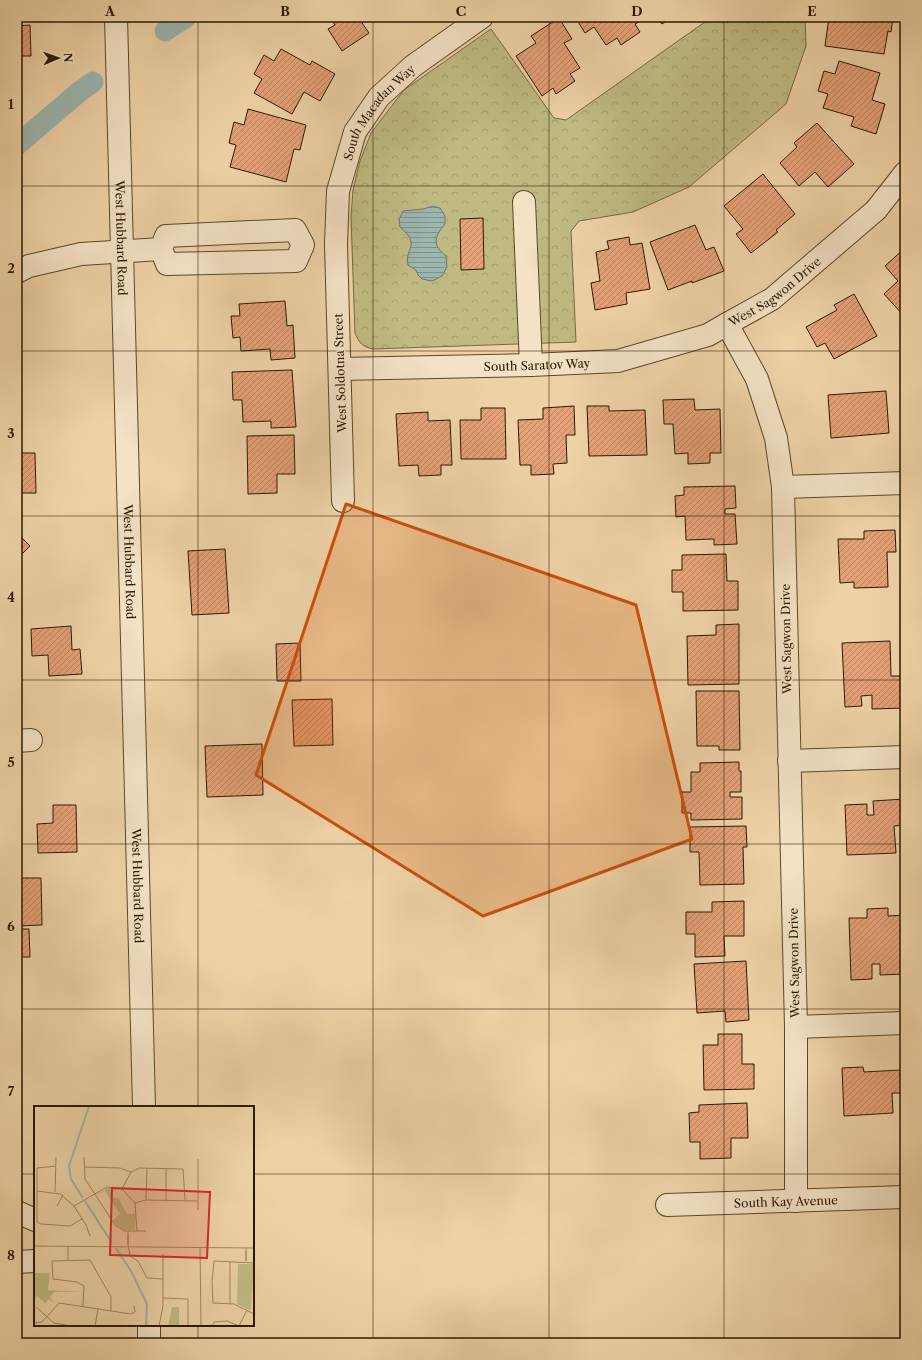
<svg xmlns="http://www.w3.org/2000/svg" width="922" height="1360" font-family="'Libre Caslon Text',serif">
<style>
.forest{fill:url(#forest-crowns);stroke:#766942}
.water{fill:url(#water-rules);stroke:#6f776b}
.lines{fill:none;stroke-linecap:round;stroke-linejoin:round}
.canal{stroke:#9cb6b0;stroke-width:21}
.building{fill:url(#building-hatch);stroke:#2b1803}
.minor-casing{stroke:#5c462c;stroke-width:24}
.minor{stroke:#f4e2c5;stroke-width:22}
.marked{fill:#cc4f0b;fill-opacity:0.2;stroke:#cc4f0b;stroke-width:3;stroke-linejoin:round}
.grid{fill:none;stroke:#2b1803;stroke-width:1;stroke-opacity:0.55}
.labels{text-anchor:middle;dominant-baseline:central;stroke-width:3;stroke-linejoin:round;paint-order:stroke}
.street-label{font-size:12px;fill:#2b1803;stroke:#f4e2c5}
.inset-river{fill:none;stroke:#9cb6b0;stroke-width:2}
.inset-road{fill:none;stroke:#a08865;stroke-width:1}
.view{fill:#d62828;fill-opacity:0.15;stroke:#d62828;stroke-width:2}
.inset-edge{fill:none;stroke:#2b1803;stroke-width:2}
.neatline{fill:none;stroke:#2b1803;stroke-width:1.5}
.grid-label{font-size:13px;text-anchor:middle;font-weight:bold;fill:#2b1803}
</style>
<defs>
<pattern id="forest-crowns" width="20" height="18" patternUnits="userSpaceOnUse"><rect width="20" height="18" fill="#c0ba82"/><path d="M2 6a3 3 0 1 1 6 0M12 15a3 3 0 1 1 6 0" fill="none" stroke="#a59f6f"/></pattern>
<pattern id="water-rules" width="6" height="5" patternUnits="userSpaceOnUse"><rect width="6" height="5" fill="#9cb6b0"/><path d="M0 2.5h6" fill="none" stroke="#7f938d"/></pattern>
<pattern id="building-hatch" width="6" height="6" patternUnits="userSpaceOnUse"><rect width="6" height="6" fill="#e5a177"/><path d="M-1 1l2-2M0 6l6-6M5 7l2-2" fill="none" stroke="#ba825f"/></pattern>
</defs>
<rect width="100%" height="100%" fill="#eed2a6"/>
<filter id="stains"><feTurbulence type="fractalNoise" baseFrequency=".005" numOctaves="4"/><feColorMatrix values="0 0 0 0 .2 0 0 0 0 .09 0 0 0 0 .02 0 0 0 .5 -.17"/></filter>
<radialGradient id="worn" r=".72"><stop offset=".6" stop-color="#630" stop-opacity="0"/><stop offset="1" stop-color="#630" stop-opacity=".3"/></radialGradient>
<path class="forest" d="M 712,17 L 805,17 L 806,46 L 786,104 L 689,187 L 633,212 L 579,221 L 571,231 L 576,342 L 373,349 C 363,347 359,343 355,333 L 351,217 L 353,190 L 360,161 L 371,133 L 404,90 L 491,29 L 554,118 L 566,120 Z"/>
<path class="water" d="M 432,206 L 440,208 L 445,216 L 445,224 C 434,237 432,245 446,256 L 447,267 L 442,276 L 432,281 L 422,279 L 418,275 L 416,270 L 408,265 C 404,248 422,246 400,227 L 399,219 L 403,211 C 415,209 421,211 432,206 Z"/>
<g class="lines">
<g class="canal">
<path d="M 165,31 L 186,17"/>
<path d="M 17,145 L 79,92 L 93,82"/>
</g>
</g>
<g class="building">
<path d="M 330,17 L 371,17 L 362,23 L 369,33 L 342,51 L 328,29 L 335,25 Z"/>
<path d="M 575,17 L 645,17 L 646,18 L 635,24 L 640,32 L 621,45 L 617,38 L 606,45 L 594,27 L 585,33 Z"/>
<path d="M 657,17 L 672,17 L 662,24 Z"/>
<path d="M 829,17 L 839,19 L 839,17 L 893,17 L 891,32 L 888,31 L 884,54 L 825,46 Z"/>
<path d="M 559,18 L 572,39 L 564,43 L 580,68 L 570,74 L 575,81 L 556,94 L 553,88 L 542,96 L 516,56 L 536,43 L 531,36 Z"/>
<path d="M 30,25 L 31,56 L 17,56 L 17,26 Z"/>
<path d="M 281,49 L 310,65 L 312,61 L 335,74 L 320,101 L 304,92 L 292,114 L 254,93 L 262,79 L 254,74 L 264,55 L 274,61 Z"/>
<path d="M 839,61 L 880,73 L 872,100 L 885,104 L 876,134 L 851,126 L 854,117 L 823,108 L 828,94 L 818,91 L 824,71 L 835,74 Z"/>
<path d="M 248,109 L 306,125 L 300,150 L 294,149 L 286,182 L 230,167 L 236,145 L 229,143 L 234,122 L 244,125 Z"/>
<path d="M 817,123 L 854,164 L 828,187 L 815,172 L 799,186 L 780,163 L 797,147 L 794,143 Z"/>
<path d="M 763,174 L 795,214 L 776,230 L 778,232 L 751,253 L 736,234 L 743,229 L 724,206 Z"/>
<path d="M 483,218 L 484,269 L 461,270 L 460,219 Z"/>
<path d="M 695,225 L 706,250 L 714,247 L 724,271 L 692,283 L 692,281 L 668,290 L 650,242 Z"/>
<path d="M 629,237 L 630,245 L 642,243 L 650,289 L 626,293 L 627,304 L 595,310 L 591,283 L 600,281 L 596,252 L 609,249 L 607,241 Z"/>
<path d="M 905,248 L 905,316 L 904,316 L 884,294 L 898,281 L 885,266 Z"/>
<path d="M 854,294 L 877,336 L 834,359 L 825,343 L 817,347 L 806,327 L 837,310 L 834,305 Z"/>
<path d="M 285,301 L 287,326 L 293,325 L 295,358 L 271,360 L 270,349 L 241,351 L 240,337 L 233,338 L 231,316 L 240,316 L 239,304 Z"/>
<path d="M 292,370 L 296,427 L 271,428 L 271,421 L 243,422 L 242,400 L 233,400 L 232,372 Z"/>
<path d="M 886,391 L 889,433 L 831,438 L 828,395 Z"/>
<path d="M 694,399 L 695,410 L 720,409 L 721,453 L 710,453 L 710,463 L 688,464 L 688,453 L 675,454 L 673,424 L 664,424 L 663,400 Z"/>
<path d="M 574,406 L 575,435 L 566,435 L 567,463 L 553,464 L 554,474 L 531,475 L 531,465 L 520,465 L 518,420 L 543,419 L 543,408 Z"/>
<path d="M 587,406 L 609,406 L 609,411 L 645,410 L 647,455 L 589,456 Z"/>
<path d="M 481,408 L 505,408 L 506,459 L 461,459 L 460,420 L 481,420 Z"/>
<path d="M 428,412 L 428,421 L 450,420 L 452,465 L 441,465 L 441,475 L 419,476 L 418,465 L 399,466 L 396,414 Z"/>
<path d="M 294,435 L 295,474 L 277,474 L 277,493 L 248,494 L 247,436 Z"/>
<path d="M 17,453 L 35,453 L 36,493 L 17,493 Z"/>
<path d="M 735,486 L 736,508 L 725,509 L 725,514 L 735,514 L 737,544 L 714,545 L 714,539 L 686,540 L 685,516 L 676,517 L 675,496 L 684,495 L 684,487 Z"/>
<path d="M 895,530 L 896,552 L 887,552 L 888,587 L 854,588 L 854,582 L 840,583 L 838,539 L 864,539 L 864,531 Z"/>
<path d="M 17,533 L 30,546 L 17,559 Z"/>
<path d="M 225,549 L 229,613 L 192,615 L 188,551 Z"/>
<path d="M 726,554 L 727,581 L 738,581 L 738,610 L 683,611 L 683,592 L 672,592 L 672,570 L 682,570 L 682,555 Z"/>
<path d="M 739,624 L 739,684 L 688,685 L 687,636 L 716,635 L 716,625 Z"/>
<path d="M 71,626 L 72,650 L 80,649 L 82,674 L 49,676 L 48,655 L 32,656 L 31,629 Z"/>
<path d="M 890,641 L 891,676 L 902,676 L 903,708 L 872,709 L 872,695 L 861,696 L 862,706 L 845,707 L 842,643 Z"/>
<path d="M 300,643 L 301,681 L 277,681 L 276,644 Z"/>
<path d="M 696,691 L 739,691 L 740,750 L 719,750 L 719,746 L 697,746 Z"/>
<path d="M 332,699 L 333,745 L 294,746 L 292,700 Z"/>
<path d="M 262,744 L 263,795 L 207,797 L 205,746 Z"/>
<path d="M 739,762 L 739,771 L 741,771 L 741,792 L 730,792 L 730,797 L 742,797 L 742,819 L 691,820 L 691,813 L 682,813 L 682,792 L 691,792 L 691,772 L 700,772 L 700,763 Z"/>
<path d="M 904,799 L 905,825 L 894,826 L 896,853 L 847,855 L 845,805 L 867,804 L 867,815 L 874,815 L 873,801 Z"/>
<path d="M 53,805 L 76,805 L 77,852 L 38,853 L 37,824 L 53,823 Z"/>
<path d="M 746,826 L 747,847 L 743,847 L 744,884 L 700,885 L 699,852 L 690,852 L 690,827 Z"/>
<path d="M 17,878 L 41,878 L 42,925 L 17,926 Z"/>
<path d="M 744,901 L 744,936 L 724,936 L 725,956 L 695,957 L 695,934 L 686,934 L 686,912 L 712,912 L 712,902 Z"/>
<path d="M 888,908 L 888,916 L 905,915 L 905,974 L 880,975 L 880,964 L 872,964 L 872,979 L 851,980 L 849,918 L 867,918 L 867,909 Z"/>
<path d="M 17,929 L 29,929 L 30,957 L 17,957 Z"/>
<path d="M 746,961 L 749,1020 L 726,1022 L 725,1011 L 697,1013 L 694,964 Z"/>
<path d="M 718,1034 L 742,1034 L 742,1064 L 754,1064 L 754,1089 L 704,1090 L 703,1045 L 718,1045 Z"/>
<path d="M 863,1067 L 864,1072 L 900,1070 L 901,1093 L 892,1093 L 893,1113 L 844,1116 L 842,1068 Z"/>
<path d="M 747,1103 L 748,1138 L 731,1138 L 731,1158 L 700,1159 L 700,1142 L 690,1142 L 689,1113 L 699,1112 L 699,1105 Z"/>
</g>
<g class="lines">
<defs>
<g id="minor">
<path id="s1" d="M 116,17 L 144,1107"/>
<path d="M 524,202 L 531,365"/>
<path d="M 295,230 L 303,245 L 296,261 L 167,264 L 161,249 L 166,236 Z"/>
<path d="M 17,272 L 29,266 L 81,254 L 161,249"/>
<path id="s2" d="M 340,369 L 531,365 L 618,361 L 708,335 L 727,324"/>
<path d="M 783,487 L 905,483"/>
<path id="s3" d="M 343,501 L 336,244 L 338,191 L 355,132 L 379,97 L 413,66 L 482,17"/>
<path d="M 17,741 L 31,740"/>
<path d="M 789,761 L 905,757"/>
<path d="M 796,1027 L 905,1023"/>
<path id="s4" d="M 796,1201 L 796,1027 L 783,487 L 776,438 L 757,379 L 727,324 L 772,299 L 876,210 L 905,173"/>
<path id="s5" d="M 667,1205 L 905,1197"/>
<path d="M 17,1212 L 35,1220"/>
<path d="M 17,1262 L 35,1261"/>
<path d="M 149,1325 L 149,1343"/>
</g>
</defs>
<use href="#minor" class="minor-casing"/>
<use href="#minor" class="minor"/>
</g>
<path class="marked" d="M 346,504 L 636,605 L 692,839 L 483,916 L 256,775 Z"/>
<path class="grid" d="M 198,17 L 198,1107M 373,17 L 373,1343M 549,17 L 549,1343M 724,17 L 724,1343M 17,186 L 905,186M 17,351 L 905,351M 17,516 L 905,516M 17,680 L 905,680M 17,844 L 905,844M 17,1009 L 905,1009M 17,1174 L 35,1174M 253,1174 L 905,1174M 198,1325 L 198,1343"/>
<g class="labels">
<g class="street-label">
<text stroke="none"><textPath href="#s3" startOffset="401">South Macadan Way</textPath></text>
<text stroke="none"><textPath href="#s1" startOffset="221">West Hubbard Road</textPath></text>
<text stroke="none"><textPath href="#s4" startOffset="946">West Sagwon Drive</textPath></text>
<text stroke="none"><textPath href="#s2" startOffset="197">South Saratov Way</textPath></text>
<text transform="translate(340 373) rotate(-92)">West Soldotna Street</text>
<text stroke="none"><textPath href="#s1" startOffset="545">West Hubbard Road</textPath></text>
<text transform="translate(786 639) rotate(-91)">West Sagwon Drive</text>
<text stroke="none"><textPath href="#s1" startOffset="869">West Hubbard Road</textPath></text>
<text transform="translate(794 963) rotate(-91)">West Sagwon Drive</text>
<text stroke="none"><textPath href="#s5" startOffset="119">South Kay Avenue</textPath></text>
</g>
</g>
<g transform="translate(34 1106)">
<rect width="220" height="220" fill="#eed2a6"/>
<path d="M 73,82 L 77,82 L 77,91 L 85,93 L 93,108 L 102,108 L 101,124 L 90,124 L 83,120 L 79,114 L 86,108 L 71,85 L 63,89 ZM 204,158 L 220,158 L 217,205 L 203,198 ZM 0,167 L 16,167 L 14,184 L 49,186 L 20,186 L 16,191 L 21,198 L 15,193 L 11,197 L 3,190 L 0,194 ZM 138,201 L 145,201 L 145,220 L 134,220 Z" fill="#c0ba82"/>
<path class="inset-river" d="M 49,92 L 37,73 L 35,60 L 55,0M 51,95 L 78,137M 82,142 L 97,165 L 113,198 L 112,220"/>
<path class="inset-road" d="M 50,51 L 51,73 L 81,119 L 90,125 L 112,125M 22,60 L 3,62 L 3,116 L 7,118 L 36,120 L 48,113M 50,61 L 86,62 L 97,66 L 105,62 L 149,63 L 151,94M 88,83 L 97,66M 3,85 L 26,88 L 40,100 L 73,81 L 88,83 L 101,97 L 112,94 L 164,95M 21,86 L 22,51M 112,94 L 113,62M 132,94 L 132,62M 101,97 L 103,125M 23,100 L 29,89M 40,100 L 52,119 L 56,130M 164,104 L 164,53M 94,128 L 94,138 L 94,125M 94,138 L 96,150 L 104,155 L 113,172 L 129,173M 0,140 L 220,142M 34,140 L 34,154M 166,141 L 167,220M 212,145 L 212,155 L 212,142M 220,157 L 180,155 L 178,176 L 179,197 L 200,198 L 220,208M 129,192 L 154,193 L 154,220M 196,198 L 196,156M 49,200 L 50,180 L 43,176 L 19,173 L 18,155 L 56,154 L 77,191 L 77,205M 2,201 L 20,217 L 37,220M 0,217 L 8,216 L 25,197 L 97,208 L 101,206 L 100,200M 61,220 L 64,203M 125,220 L 129,200 L 129,148M 178,220 L 180,216 L 193,215 L 205,220M 205,220 L 213,204"/>
<path class="view" d="M 78,82 L 176,86 L 173,152 L 76,149 Z"/>
<rect width="220" height="220" class="inset-edge"/>
</g>
<rect width="922" height="1360" fill="none" stroke="#eed2a6" stroke-width="44"/>
<g transform="translate(58 58) rotate(88)" stroke="#f4e2c5" stroke-width="3" paint-order="stroke">
<path d="M0-3L7 15L0 10L-7 15Z" fill="#2b1803"/>
<text y="-6" font-size="11" font-weight="bold" text-anchor="middle" fill="#2b1803">N</text>
</g>
<rect x="22" y="22" width="878" height="1316" class="neatline"/>
<g class="grid-label">
<text x="110" y="16">A</text>
<text x="285" y="16">B</text>
<text x="461" y="16">C</text>
<text x="637" y="16">D</text>
<text x="812" y="16">E</text>
<text x="11" y="109">1</text>
<text x="11" y="273">2</text>
<text x="11" y="438">3</text>
<text x="11" y="602">4</text>
<text x="11" y="767">5</text>
<text x="11" y="931">6</text>
<text x="11" y="1096">7</text>
<text x="11" y="1260">8</text>
</g>
<rect width="100%" height="100%" filter="url(#stains)"/>
<rect width="100%" height="100%" fill="url(#worn)"/>
</svg>
